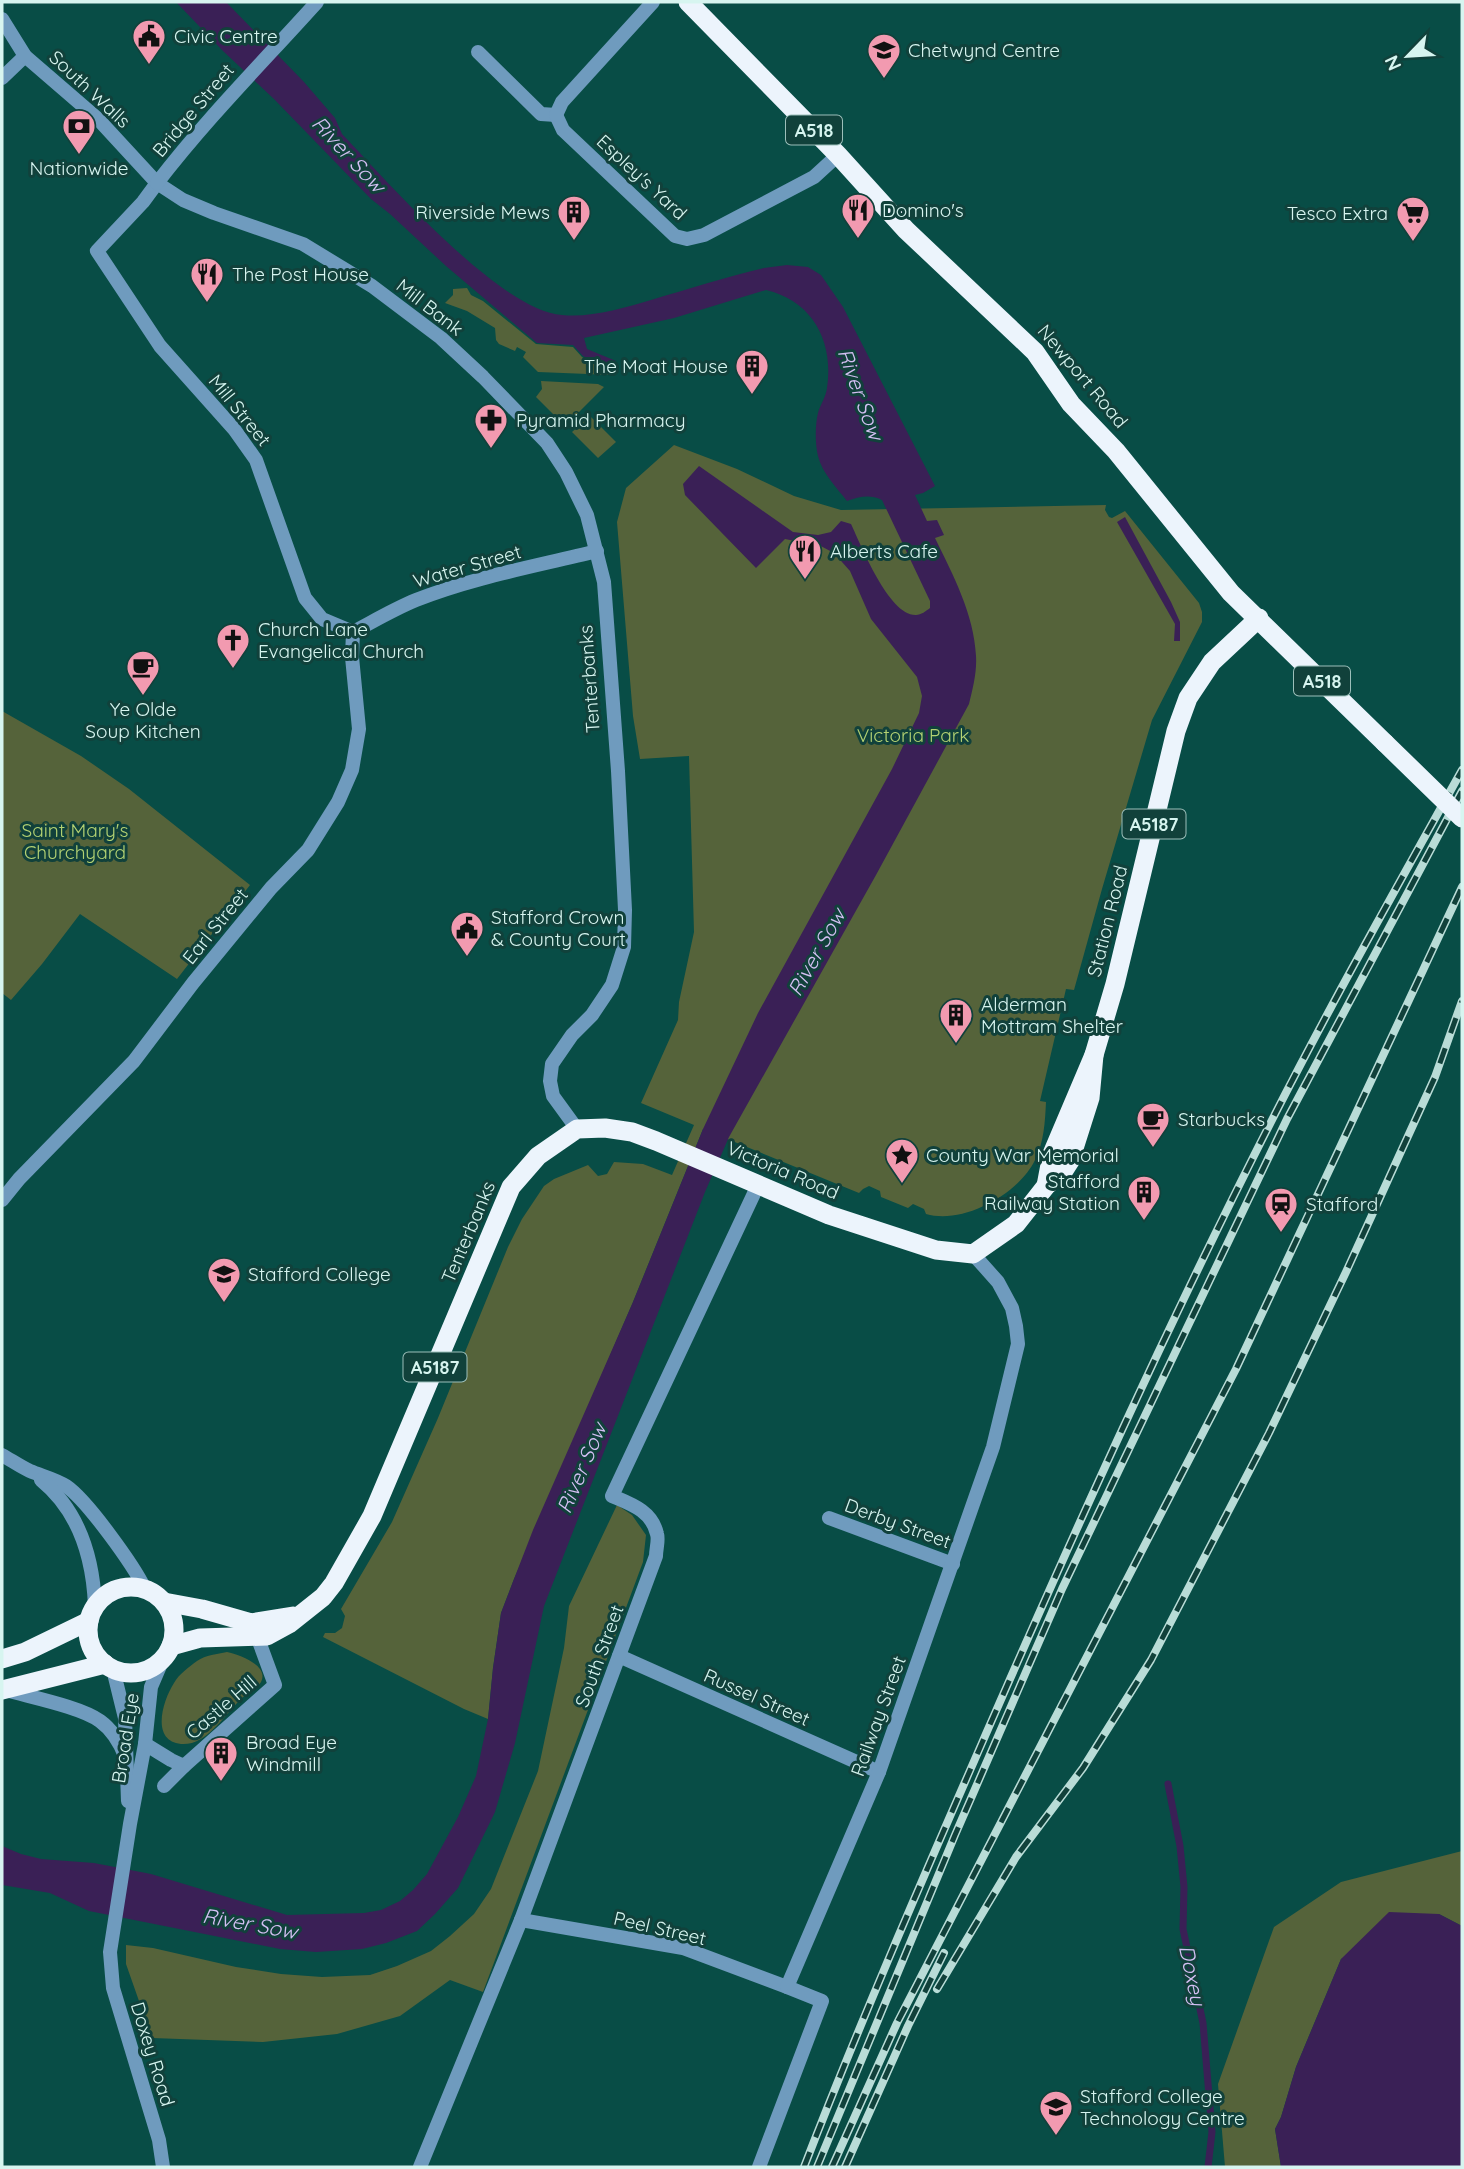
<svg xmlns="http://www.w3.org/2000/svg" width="1464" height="2169" font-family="Quicksand,sans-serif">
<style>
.green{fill:#55633a}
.water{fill:#3a2056}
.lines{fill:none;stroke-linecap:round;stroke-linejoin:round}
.stream{stroke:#3a2056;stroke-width:7}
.minor{stroke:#6f9bbe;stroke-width:14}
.tertiary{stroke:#6f9bbe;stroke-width:14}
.trunk{stroke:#ecf4fc;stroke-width:19}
.rail-casing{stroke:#b9dcd7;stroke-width:8}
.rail{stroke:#11413b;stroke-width:5;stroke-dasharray:16;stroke-linecap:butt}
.trunk-bridge{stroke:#ecf4fc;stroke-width:19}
.labels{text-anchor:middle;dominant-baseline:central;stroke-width:6;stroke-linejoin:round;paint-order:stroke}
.shield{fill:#11413b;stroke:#9cbfba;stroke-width:2}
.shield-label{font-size:18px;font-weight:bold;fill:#d7f5f0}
.poi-label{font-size:19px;fill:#d7f5f0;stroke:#11413b;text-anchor:start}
.street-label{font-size:19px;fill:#d7f5f0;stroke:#11413b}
.park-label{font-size:19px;fill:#b4d273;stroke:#11413b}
.water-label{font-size:21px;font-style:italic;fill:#d4bff3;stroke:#11413b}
</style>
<rect width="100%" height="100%" fill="#084d46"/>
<g class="green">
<path d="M 467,288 L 471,295 L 483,301 L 536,344 L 573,347 L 582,357 L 613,375 L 538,372 L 523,357 L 526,352 L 517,347 L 515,351 L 499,344 L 496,340 L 495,328 L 467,311 L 445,303 L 453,295 L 453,289 Z"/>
<path d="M 541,381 L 598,384 L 604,387 L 565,426 L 536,397 L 542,389 Z"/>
<path d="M 590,416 L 616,442 L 598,458 L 572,432 Z"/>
<path d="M 674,445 L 737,469 L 794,496 L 841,510 L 1106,505 L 1105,510 L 1109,517 L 1112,518 L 1125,511 L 1199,603 L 1202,612 L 1202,622 L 1152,720 L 1102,889 L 1074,990 L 1066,989 L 1040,1101 L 1046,1102 C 1045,1122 1044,1142 1035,1160 C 1019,1194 963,1225 926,1214 L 924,1209 L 913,1204 L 908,1208 L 881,1197 L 880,1191 L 869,1186 L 863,1189 L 859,1193 L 703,1129 L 633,1302 L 514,1579 L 501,1613 L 493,1668 L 488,1719 L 464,1709 L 323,1637 L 325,1633 L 335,1633 L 342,1628 L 345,1616 L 341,1609 L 392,1522 L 438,1418 L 508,1247 L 522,1219 L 544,1186 L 554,1179 L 588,1165 L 598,1176 L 607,1174 L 614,1162 L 643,1164 L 672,1175 L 694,1125 L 641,1103 L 678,1020 L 679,1002 L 694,932 L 689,756 L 640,759 L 633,716 L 617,522 L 626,488 Z"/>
<path d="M 2,711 L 81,756 L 129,789 L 250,885 L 177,979 L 80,914 L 42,964 L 11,1000 L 2,993 Z"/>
<path d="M 617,1505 L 632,1515 L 646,1535 L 643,1562 L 483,1992 L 450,1980 L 400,2016 L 337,2034 L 263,2042 L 152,2038 L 126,1964 L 126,1945 L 153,1948 L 236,1967 L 281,1974 L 322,1977 L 370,1975 L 397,1966 L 431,1951 L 450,1936 L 474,1914 L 491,1889 L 538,1771 L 564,1648 L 569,1606 Z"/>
<path d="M 227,1652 C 242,1655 277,1669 256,1688 C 250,1693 244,1695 239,1701 C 223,1717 206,1746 181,1744 C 150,1741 163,1700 174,1683 C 179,1674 189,1667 197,1661 C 206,1655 217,1654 227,1652 Z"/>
<path d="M 1462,1851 L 1462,1926 L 1439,1914 L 1341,1959 L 1296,2067 L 1281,2117 L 1275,2129 L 1281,2167 L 1225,2167 L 1218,2084 L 1274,1927 L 1341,1882 Z"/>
</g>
<g class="water">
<path d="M 176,2 L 226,2 L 304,82 L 335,118 L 342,134 C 387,181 499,310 562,315 C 591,318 623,308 651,300 C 688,289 726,277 764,268 L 787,265 L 808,267 L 821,275 L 843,307 L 935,486 L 923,493 L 915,495 L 927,521 L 937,520 L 944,535 L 935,538 C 953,575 974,614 976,656 C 977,672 973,688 969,704 L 876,875 L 729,1137 L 705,1192 L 544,1606 L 515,1743 L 495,1812 L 458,1888 L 435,1914 L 417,1931 L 386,1943 L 362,1949 L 316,1952 L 280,1949 L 89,1911 L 50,1893 L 2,1885 L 2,1846 L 21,1854 L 41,1859 L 94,1863 L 151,1874 L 287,1915 L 364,1913 L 381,1910 L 400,1901 L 413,1890 L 427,1874 L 458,1817 L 476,1776 L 488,1719 L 493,1668 L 501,1613 L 514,1579 L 533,1530 L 633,1302 L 703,1129 L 758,1013 L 892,769 L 919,713 L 922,696 L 917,677 L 871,619 L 850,571 L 834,553 L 815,543 L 810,544 L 785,539 L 756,568 L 685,495 L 683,484 L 699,466 L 793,532 L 818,535 L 831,532 L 841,521 L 851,524 C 861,545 889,616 916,615 C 921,615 926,611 930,608 L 930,601 L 882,500 C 869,494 859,497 847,501 C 837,488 822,473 818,456 C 815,444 815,425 818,413 C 820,405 826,397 827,388 C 834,342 813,301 766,290 L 674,318 L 584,338 L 587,349 L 616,361 L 612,369 L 583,356 L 573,345 L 537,343 L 446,266 L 390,214 L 371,199 L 274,99 L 223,51 Z"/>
<path d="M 1125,517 L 1171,602 L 1180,622 L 1180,641 L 1174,641 L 1175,624 L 1117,522 Z"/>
<path d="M 1389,1912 L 1439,1914 L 1462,1926 L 1462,2167 L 1281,2167 L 1275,2129 L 1281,2117 L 1296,2067 L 1341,1959 Z"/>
</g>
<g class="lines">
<path class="stream" d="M 1168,1784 L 1180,1846 L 1184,1887 L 1183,1929 L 1203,2023 L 1212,2132 L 1208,2167"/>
<g class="minor">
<path d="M 478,52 L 541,114 L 556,115"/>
<path d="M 2,78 L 25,56"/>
<path d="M 556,115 L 563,130 L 675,236 L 687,239 L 704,235 L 814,177 L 838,155"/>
<path d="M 556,115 L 562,102 L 653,2"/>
<path d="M 157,183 L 143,202 L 97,251 L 160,346 L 234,429 L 256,460 L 305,598 L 322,619 L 353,632"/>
<path d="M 353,632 C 374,621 394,609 416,600 C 474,577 537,566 597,551"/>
<path d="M 2,1200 L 19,1179 L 134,1061 L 193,983 L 271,888 L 308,850 L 338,802 L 352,770 L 359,729 L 352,657 L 353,632"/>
<path d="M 2,1455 C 11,1460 21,1467 30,1471 C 42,1476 55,1479 66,1486 C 87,1500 134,1566 145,1589"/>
<path d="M 41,1480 C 79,1511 93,1558 95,1606"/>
<path d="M 829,1518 L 953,1564"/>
<path d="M 619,1656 L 879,1772"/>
<path d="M 145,1744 L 171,1760 L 184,1766 L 275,1685 L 257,1636"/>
<path d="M 164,1786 L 184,1766"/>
<path d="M 521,1920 L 683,1948 L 787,1987"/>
<path d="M 420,2167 L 521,1920 L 656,1556 C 656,1549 659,1540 657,1534 C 652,1511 631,1504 612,1496 L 758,1185"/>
<path d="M 759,2167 L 822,2001 L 787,1987 L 879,1772 L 993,1447 L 1018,1344 L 1016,1326 L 1012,1308 L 998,1282 L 973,1254"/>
</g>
<g class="tertiary">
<path d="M 2,19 L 25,56 L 98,119 L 157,183 L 183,200 L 214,213 L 303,244 L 372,286 L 441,338 L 483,377 L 547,443 L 566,472 L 587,515 L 604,582 L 618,771 L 625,910 L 624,947 L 612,985 L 592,1015 L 572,1035 L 552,1064 L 550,1081 L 553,1096 L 577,1129"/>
<path d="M 157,183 C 207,118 263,62 317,2"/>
<path d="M 113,1669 L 125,1718 L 128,1801"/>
<path d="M 6,1690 C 30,1697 81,1707 100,1721 C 111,1729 120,1743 125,1756"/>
<path d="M 163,2167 L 159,2140 L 113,1988 L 110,1952 L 130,1824 L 145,1744 L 151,1687 L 163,1659"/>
</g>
<g class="trunk">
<path d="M 688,2 L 838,155 L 906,230 L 1035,352 L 1071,404 L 1116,451 L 1231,593 L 1385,743"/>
<path d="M 1046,1186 L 1052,1154 L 1094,1055 L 1115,984 L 1176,731 L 1188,698 L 1212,662 L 1259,618"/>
<circle cx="131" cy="1630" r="43"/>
<path d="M 164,1602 L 202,1609 L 251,1623 L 293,1616"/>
<path d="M 171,1646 L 200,1638 L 267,1636 L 289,1624 L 323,1597 L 334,1583 L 372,1516 L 511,1187 L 538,1156 L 577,1129 L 605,1128 L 632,1132 L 656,1141 L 829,1215 L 936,1250 L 973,1254 L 1016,1224 L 1046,1186 L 1063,1172 L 1070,1161 L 1090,1098 L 1094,1055"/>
<path d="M 2,1659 L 25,1652 L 89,1621"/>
<path d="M 2,1690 L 105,1664"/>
</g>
<defs>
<g id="rail">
<path d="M 937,1989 L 1016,1857 L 1083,1768 L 1151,1660 L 1269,1433 L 1346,1272 L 1435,1077 L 1462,1001"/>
<path d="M 804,2167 C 857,2030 916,1894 975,1759 C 1069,1543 1166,1328 1273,1118 C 1333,1000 1398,885 1462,770"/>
<path d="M 817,2167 L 955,1835 L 1062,1589 L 1287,1119 L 1462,791"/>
<path d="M 832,2167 L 897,2023 L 1236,1369 L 1462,887"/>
<path d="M 845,2167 L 908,2026 L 944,1953"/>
</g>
</defs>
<use href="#rail" class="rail-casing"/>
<use href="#rail" class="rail"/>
<path class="trunk-bridge" d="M 1385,743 L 1462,818"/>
</g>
<defs>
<symbol id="civic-pin" viewBox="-11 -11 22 30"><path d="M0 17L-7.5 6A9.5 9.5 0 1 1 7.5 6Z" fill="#f29ab0" stroke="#11413b"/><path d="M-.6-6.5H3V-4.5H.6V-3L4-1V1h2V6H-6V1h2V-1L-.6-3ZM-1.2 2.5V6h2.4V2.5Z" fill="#111"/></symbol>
<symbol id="university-pin" viewBox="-11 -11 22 30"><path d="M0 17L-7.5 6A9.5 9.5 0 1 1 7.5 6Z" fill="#f29ab0" stroke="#11413b"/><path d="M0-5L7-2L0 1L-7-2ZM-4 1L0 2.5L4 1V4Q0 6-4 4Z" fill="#111"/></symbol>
<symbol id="bank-pin" viewBox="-11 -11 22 30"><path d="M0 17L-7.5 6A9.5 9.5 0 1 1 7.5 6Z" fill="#f29ab0" stroke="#11413b"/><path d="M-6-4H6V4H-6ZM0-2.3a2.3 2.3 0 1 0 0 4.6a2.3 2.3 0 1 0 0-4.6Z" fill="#111"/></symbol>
<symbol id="restaurant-pin" viewBox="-11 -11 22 30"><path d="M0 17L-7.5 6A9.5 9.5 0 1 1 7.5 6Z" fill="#f29ab0" stroke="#11413b"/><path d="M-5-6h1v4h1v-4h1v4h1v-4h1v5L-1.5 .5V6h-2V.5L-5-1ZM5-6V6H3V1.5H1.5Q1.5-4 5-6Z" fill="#111"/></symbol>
<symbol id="building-pin" viewBox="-11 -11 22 30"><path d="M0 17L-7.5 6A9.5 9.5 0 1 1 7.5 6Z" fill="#f29ab0" stroke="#11413b"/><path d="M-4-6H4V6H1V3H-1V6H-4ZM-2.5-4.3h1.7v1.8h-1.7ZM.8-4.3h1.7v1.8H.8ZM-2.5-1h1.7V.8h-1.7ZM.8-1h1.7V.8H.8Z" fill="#111"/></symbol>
<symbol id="supermarket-pin" viewBox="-11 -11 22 30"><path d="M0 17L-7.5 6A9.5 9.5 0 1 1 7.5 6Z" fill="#f29ab0" stroke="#11413b"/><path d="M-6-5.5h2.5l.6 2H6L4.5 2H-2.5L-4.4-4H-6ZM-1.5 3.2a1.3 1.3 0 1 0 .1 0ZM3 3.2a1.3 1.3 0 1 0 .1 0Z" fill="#111"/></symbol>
<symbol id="pharmacy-pin" viewBox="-11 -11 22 30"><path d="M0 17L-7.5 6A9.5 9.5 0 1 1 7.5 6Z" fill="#f29ab0" stroke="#11413b"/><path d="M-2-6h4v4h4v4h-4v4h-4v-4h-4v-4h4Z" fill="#111"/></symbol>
<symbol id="church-pin" viewBox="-11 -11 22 30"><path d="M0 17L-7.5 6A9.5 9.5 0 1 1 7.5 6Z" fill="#f29ab0" stroke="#11413b"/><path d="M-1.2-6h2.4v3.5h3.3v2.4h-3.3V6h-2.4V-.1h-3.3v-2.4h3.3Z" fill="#111"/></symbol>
<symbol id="cafe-pin" viewBox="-11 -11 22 30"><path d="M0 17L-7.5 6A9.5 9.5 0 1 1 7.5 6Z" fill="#f29ab0" stroke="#11413b"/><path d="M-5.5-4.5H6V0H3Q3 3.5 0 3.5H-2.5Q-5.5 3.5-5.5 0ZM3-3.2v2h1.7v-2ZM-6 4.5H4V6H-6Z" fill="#111"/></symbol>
<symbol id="sight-pin" viewBox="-11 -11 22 30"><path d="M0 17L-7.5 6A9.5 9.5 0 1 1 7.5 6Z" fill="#f29ab0" stroke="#11413b"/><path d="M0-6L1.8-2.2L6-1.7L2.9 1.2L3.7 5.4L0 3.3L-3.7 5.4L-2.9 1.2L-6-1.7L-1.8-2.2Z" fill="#111"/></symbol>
<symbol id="station-pin" viewBox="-11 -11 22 30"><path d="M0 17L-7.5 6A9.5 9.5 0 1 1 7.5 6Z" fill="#f29ab0" stroke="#11413b"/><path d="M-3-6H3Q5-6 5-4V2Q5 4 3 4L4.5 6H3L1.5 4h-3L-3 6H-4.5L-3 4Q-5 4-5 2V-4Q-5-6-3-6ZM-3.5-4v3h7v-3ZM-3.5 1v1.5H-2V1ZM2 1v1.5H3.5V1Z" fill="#111"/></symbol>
</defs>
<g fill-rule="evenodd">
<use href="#civic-pin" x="130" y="17" width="38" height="52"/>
<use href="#university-pin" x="865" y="31" width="38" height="52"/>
<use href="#bank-pin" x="60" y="107" width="38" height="52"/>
<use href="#restaurant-pin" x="839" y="191" width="38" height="52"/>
<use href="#building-pin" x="555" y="193" width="38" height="52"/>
<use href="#supermarket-pin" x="1394" y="194" width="38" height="52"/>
<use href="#restaurant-pin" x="188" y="255" width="38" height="52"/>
<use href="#building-pin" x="733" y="347" width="38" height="52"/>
<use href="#pharmacy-pin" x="472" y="401" width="38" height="52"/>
<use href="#restaurant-pin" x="786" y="532" width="38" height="52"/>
<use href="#church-pin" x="214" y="621" width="38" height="52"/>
<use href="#cafe-pin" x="124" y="648" width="38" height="52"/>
<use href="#civic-pin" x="448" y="909" width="38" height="52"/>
<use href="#building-pin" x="937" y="996" width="38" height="52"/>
<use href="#cafe-pin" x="1134" y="1100" width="38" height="52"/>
<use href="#sight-pin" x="883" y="1136" width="38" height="52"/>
<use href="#building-pin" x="1125" y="1173" width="38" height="52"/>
<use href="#station-pin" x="1262" y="1185" width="38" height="52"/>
<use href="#university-pin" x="205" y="1255" width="38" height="52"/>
<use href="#building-pin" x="202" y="1734" width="38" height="52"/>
<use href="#university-pin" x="1037" y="2088" width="38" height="52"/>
</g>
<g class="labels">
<g class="shield">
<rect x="786" y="115.5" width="56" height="29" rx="5"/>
<rect x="1294" y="666.5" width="56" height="29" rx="5"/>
<rect x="1122.5" y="809.5" width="63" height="29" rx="5"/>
<rect x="403.5" y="1352.5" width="63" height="29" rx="5"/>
</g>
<g class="shield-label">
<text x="814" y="130">A518</text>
<text x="1322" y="681">A518</text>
<text x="1154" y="824">A5187</text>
<text x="435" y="1367">A5187</text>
</g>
<g class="poi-label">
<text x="174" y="36">Civic Centre</text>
<text x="908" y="50">Chetwynd Centre</text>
<text x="79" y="168" text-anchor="middle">Nationwide</text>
<text x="882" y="210">Domino's</text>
<text x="550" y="212" text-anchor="end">Riverside Mews</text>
<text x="1388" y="213" text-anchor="end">Tesco Extra</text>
<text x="232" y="274">The Post House</text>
<text x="728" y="366" text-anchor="end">The Moat House</text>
<text x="516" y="420">Pyramid Pharmacy</text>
<text x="830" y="551">Alberts Cafe</text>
<text x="258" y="629">Church Lane<tspan x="258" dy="22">Evangelical Church</tspan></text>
<text x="143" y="709" text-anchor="middle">Ye Olde<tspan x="143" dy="22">Soup Kitchen</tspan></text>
<text x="491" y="917">Stafford Crown<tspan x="491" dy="22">&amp; County Court</tspan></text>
<text x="981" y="1004">Alderman<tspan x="981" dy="22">Mottram Shelter</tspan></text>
<text x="1178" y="1119">Starbucks</text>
<text x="926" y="1155">County War Memorial</text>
<text x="1120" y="1181" text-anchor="end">Stafford<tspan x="1120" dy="22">Railway Station</tspan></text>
<text x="1306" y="1204">Stafford</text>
<text x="248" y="1274">Stafford College</text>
<text x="246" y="1742">Broad Eye<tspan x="246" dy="22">Windmill</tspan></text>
<text x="1080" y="2096">Stafford College<tspan x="1080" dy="22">Technology Centre</tspan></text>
</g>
<g class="street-label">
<text transform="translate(90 89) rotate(43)">South Walls</text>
<text transform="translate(193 110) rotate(-50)">Bridge Street</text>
<text transform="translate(642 177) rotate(43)">Espley's Yard</text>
<text transform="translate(430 307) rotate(38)">Mill Bank</text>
<text transform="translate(1083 376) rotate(50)">Newport Road</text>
<text transform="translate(240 410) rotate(51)">Mill Street</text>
<text transform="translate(467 566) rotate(-16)">Water Street</text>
<text transform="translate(589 679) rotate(-94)">Tenterbanks</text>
<text transform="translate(1107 921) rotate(-76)">Station Road</text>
<text transform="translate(215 926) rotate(-51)">Earl Street</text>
<text transform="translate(783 1170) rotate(23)">Victoria Road</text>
<text transform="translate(468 1232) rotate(-67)">Tenterbanks</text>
<text transform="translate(898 1523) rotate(20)">Derby Street</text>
<text transform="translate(599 1656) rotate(-70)">South Street</text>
<text transform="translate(757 1697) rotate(24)">Russel Street</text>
<text transform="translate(221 1707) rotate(-41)">Castle Hill</text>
<text transform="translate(878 1716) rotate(-70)">Railway Street</text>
<text transform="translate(125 1738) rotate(-81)">Broad Eye</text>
<text transform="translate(660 1928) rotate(13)">Peel Street</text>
<text transform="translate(153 2054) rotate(73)">Doxey Road</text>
</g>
<g class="park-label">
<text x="913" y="735">Victoria Park</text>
<text x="75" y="830">Saint Mary's<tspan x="75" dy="22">Churchyard</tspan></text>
</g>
<g class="water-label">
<text transform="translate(349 154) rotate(47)">River Sow</text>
<text transform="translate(861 394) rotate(70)">River Sow</text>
<text transform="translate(816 952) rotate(-61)">River Sow</text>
<text transform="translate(581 1468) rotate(-67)">River Sow</text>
<text transform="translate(250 1923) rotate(10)">River Sow</text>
<text transform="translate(1193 1975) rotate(78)">Doxey</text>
</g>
</g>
<rect width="1464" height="2169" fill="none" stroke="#d7f5f0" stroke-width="7"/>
<g transform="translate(1408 56) rotate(245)" stroke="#11413b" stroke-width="5" paint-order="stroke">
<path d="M0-5L12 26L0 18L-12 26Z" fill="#d7f5f0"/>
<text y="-10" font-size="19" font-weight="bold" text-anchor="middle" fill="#d7f5f0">N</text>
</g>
</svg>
